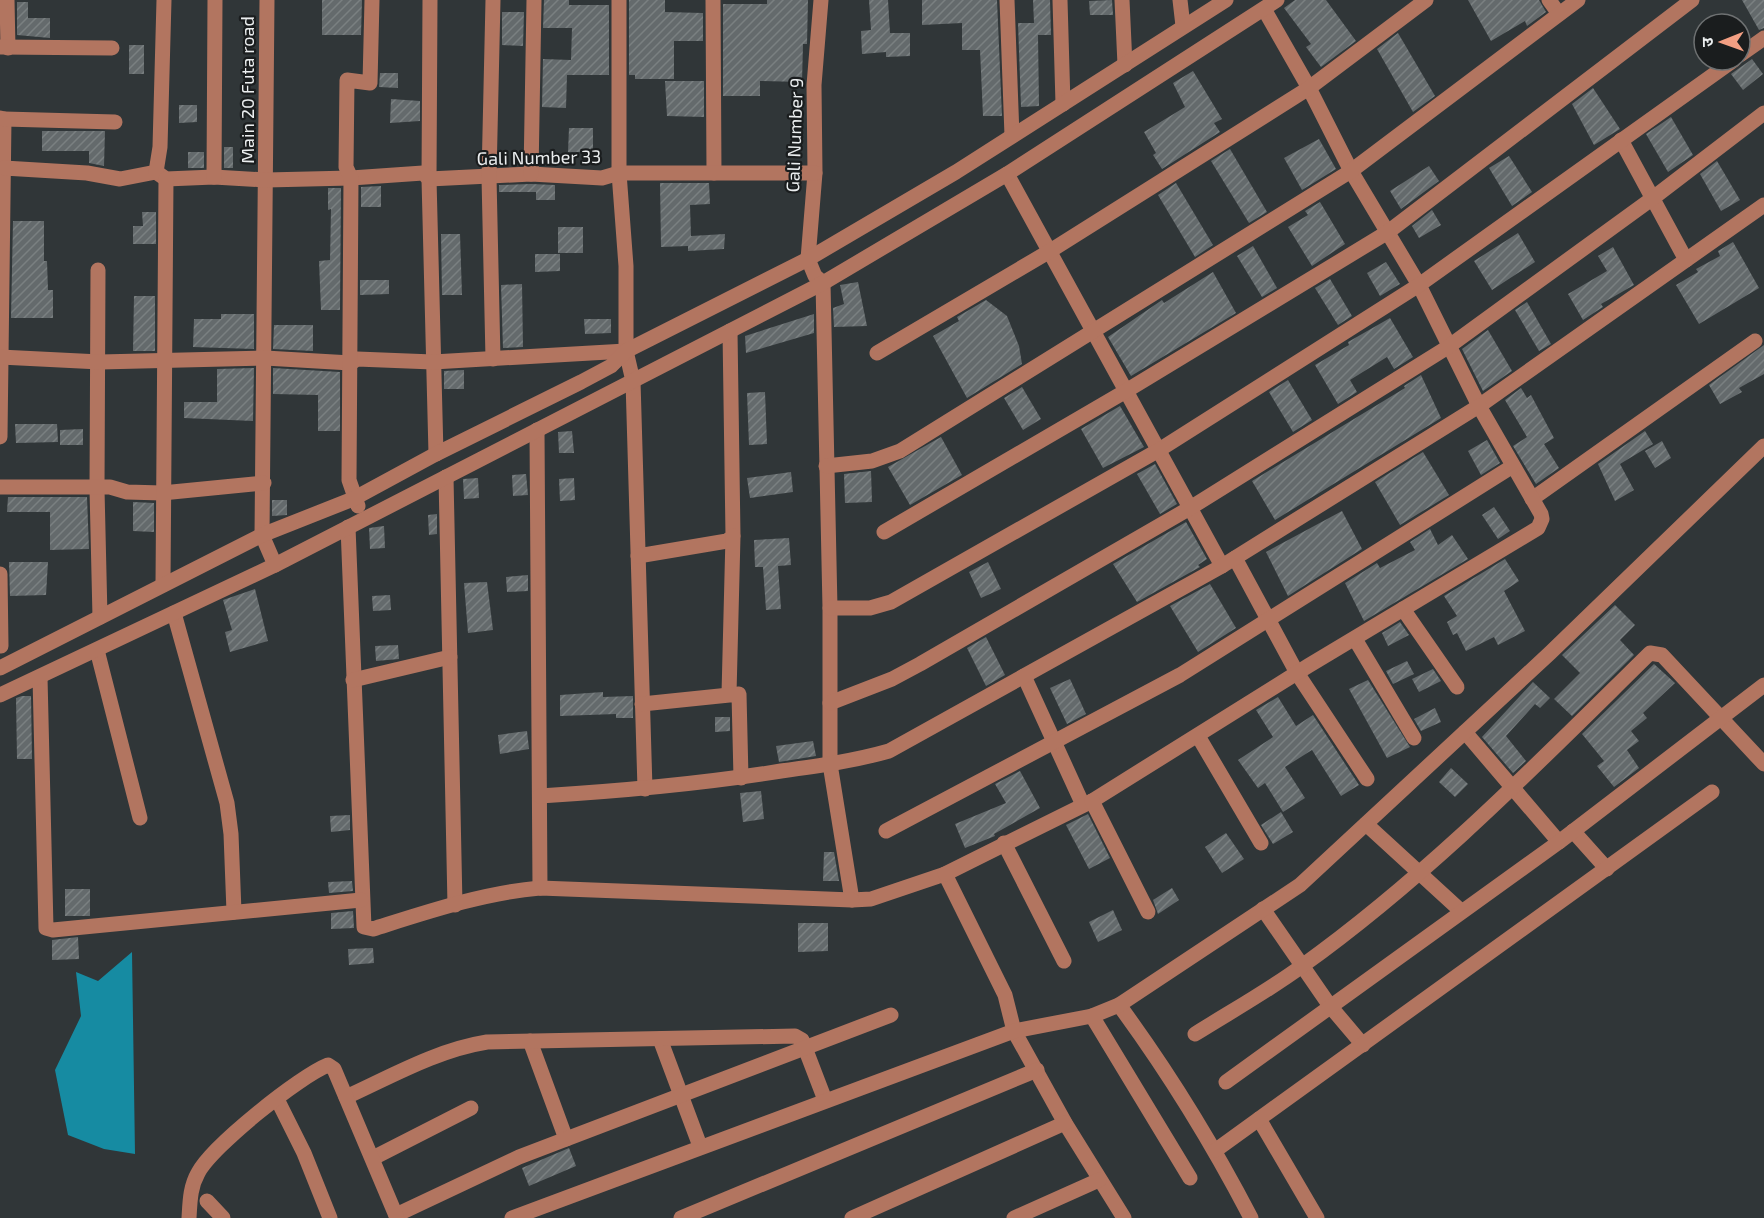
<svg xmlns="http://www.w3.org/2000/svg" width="1764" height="1218" font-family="'Exo 2','Noto Sans Devanagari',sans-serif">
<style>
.water{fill:#168ba2}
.building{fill:url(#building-hatch)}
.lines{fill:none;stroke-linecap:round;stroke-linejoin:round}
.minor{stroke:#b27560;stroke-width:15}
.labels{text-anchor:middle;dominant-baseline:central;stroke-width:4.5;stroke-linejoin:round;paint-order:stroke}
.street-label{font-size:18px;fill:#ebeeef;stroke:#1a1d1e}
</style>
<defs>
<pattern id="building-hatch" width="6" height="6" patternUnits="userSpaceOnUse" patternTransform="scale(1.5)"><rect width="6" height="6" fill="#646a6c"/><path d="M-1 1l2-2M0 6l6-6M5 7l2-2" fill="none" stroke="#7a8081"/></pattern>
</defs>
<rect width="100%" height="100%" fill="#303638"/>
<path class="water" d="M 132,952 L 135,1154 L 104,1149 L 68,1135 L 55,1070 L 81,1016 L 76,972 L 98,981 Z"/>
<g class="building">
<path d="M 322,0 L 362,0 L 361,35 L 322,35 Z"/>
<path d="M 544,0 L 569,0 L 569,5 L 609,5 L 609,75 L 567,75 L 566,108 L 542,107 L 543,59 L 571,60 L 572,28 L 543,28 Z"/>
<path d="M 629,0 L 665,0 L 665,12 L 703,13 L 703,41 L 674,41 L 674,79 L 635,79 L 635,75 L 629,75 Z"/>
<path d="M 767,0 L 808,0 L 807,44 L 803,44 L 802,82 L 760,81 L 760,96 L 723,96 L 723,4 L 767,4 Z"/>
<path d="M 869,0 L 888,0 L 890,33 L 910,33 L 910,56 L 886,57 L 886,52 L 862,54 L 861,31 L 871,30 Z"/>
<path d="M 922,0 L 997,0 L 1002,116 L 983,116 L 980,50 L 962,50 L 962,23 L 922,25 Z"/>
<path d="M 1033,0 L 1050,0 L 1051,35 L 1038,35 L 1039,106 L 1021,107 L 1018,23 L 1034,23 Z"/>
<path d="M 1112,0 L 1113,15 L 1090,15 L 1089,1 Z"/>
<path d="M 1295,0 L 1326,0 L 1356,41 L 1321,67 L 1306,47 L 1311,44 L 1284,8 Z"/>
<path d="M 1468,0 L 1539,0 L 1546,12 L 1527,26 L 1525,21 L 1491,41 Z"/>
<path d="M 1742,0 L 1764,0 L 1764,28 L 1759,30 Z"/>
<path d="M 17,2 L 28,2 L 28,18 L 50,18 L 50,38 L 17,35 Z"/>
<path d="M 502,12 L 524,12 L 523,46 L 502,45 Z"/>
<path d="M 1398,33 L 1435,96 L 1413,112 L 1377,49 Z"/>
<rect x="129" y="45" width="15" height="29"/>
<path d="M 1752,59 L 1763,74 L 1743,90 L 1731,74 Z"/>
<path d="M 1193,71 L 1222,119 L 1214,123 L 1220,132 L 1162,169 L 1153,155 L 1156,153 L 1144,132 L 1185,107 L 1173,83 Z"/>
<path d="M 380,73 L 398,73 L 398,88 L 379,87 Z"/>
<path d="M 665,81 L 704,81 L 704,117 L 667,116 Z"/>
<path d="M 1593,88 L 1620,129 L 1594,145 L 1572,104 Z"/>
<path d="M 391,99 L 420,101 L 420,121 L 390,123 Z"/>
<path d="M 179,105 L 197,105 L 197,122 L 179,123 Z"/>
<path d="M 1671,117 L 1693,155 L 1668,172 L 1646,134 Z"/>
<path d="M 569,128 L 593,128 L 593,152 L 568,152 Z"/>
<path d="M 42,131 L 105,131 L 104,166 L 89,163 L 89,151 L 42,151 Z"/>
<path d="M 1319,139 L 1336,169 L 1302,190 L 1284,158 Z"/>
<rect x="224" y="147" width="9" height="21"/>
<path d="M 1230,149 L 1267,212 L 1249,223 L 1211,161 Z"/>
<rect x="188" y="152" width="16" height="16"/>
<path d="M 1509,156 L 1532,192 L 1512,206 L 1489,168 Z"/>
<path d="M 1717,161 L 1740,200 L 1721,211 L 1700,174 Z"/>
<path d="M 1429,166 L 1439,181 L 1401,209 L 1390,191 Z"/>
<path d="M 660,183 L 709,183 L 710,204 L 690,205 L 691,236 L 725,234 L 724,249 L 688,251 L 688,246 L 661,247 Z"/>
<path d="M 1176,183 L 1213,245 L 1195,257 L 1158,195 Z"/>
<path d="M 531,184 L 555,185 L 555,200 L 536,200 L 536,192 L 499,192 L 499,185 Z"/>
<path d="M 381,186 L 381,207 L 361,207 L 361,187 Z"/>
<path d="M 328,188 L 341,188 L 340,310 L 321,310 L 319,261 L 330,260 L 331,209 L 328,210 Z"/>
<path d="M 1320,202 L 1345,244 L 1312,266 L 1288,227 L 1308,215 L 1305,211 Z"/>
<path d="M 1432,210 L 1441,225 L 1419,238 L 1412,226 Z"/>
<path d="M 142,212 L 156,212 L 156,244 L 133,244 L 133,226 L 143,226 Z"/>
<path d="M 13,221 L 44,221 L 44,261 L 47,261 L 48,290 L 53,290 L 53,318 L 11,318 Z"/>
<rect x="558" y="227" width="25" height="26"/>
<path d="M 1518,233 L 1535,262 L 1492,290 L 1474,261 Z"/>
<path d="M 441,234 L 460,234 L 462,295 L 442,295 Z"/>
<path d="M 1733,242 L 1759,288 L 1699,324 L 1676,285 L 1698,272 L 1696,269 L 1720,256 L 1718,251 Z"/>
<path d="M 1253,246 L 1277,288 L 1262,297 L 1237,256 Z"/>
<path d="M 1613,247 L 1634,285 L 1601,304 L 1603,307 L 1583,320 L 1568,294 L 1607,271 L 1598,256 Z"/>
<path d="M 535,254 L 560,254 L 560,271 L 535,272 Z"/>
<path d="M 1386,262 L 1400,284 L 1380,296 L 1367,273 Z"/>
<path d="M 1213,272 L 1236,313 L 1131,376 L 1108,337 L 1162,300 L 1164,303 Z"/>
<path d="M 1330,279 L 1352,316 L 1338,325 L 1315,288 Z"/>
<path d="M 360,280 L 389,280 L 389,294 L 360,295 Z"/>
<path d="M 858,282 L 867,326 L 834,327 L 833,308 L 844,304 L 840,285 Z"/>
<path d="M 522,284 L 523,347 L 503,348 L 501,285 Z"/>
<path d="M 134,296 L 155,296 L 155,351 L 133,351 Z"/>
<path d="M 986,300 L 1007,316 L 1019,346 L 1022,364 L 967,398 L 933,336 L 959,321 L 957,317 Z"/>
<path d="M 1527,302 L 1551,344 L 1539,351 L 1515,310 Z"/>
<path d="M 221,314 L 254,314 L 254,349 L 193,347 L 194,319 L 221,319 Z"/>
<path d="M 814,314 L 814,333 L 746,353 L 745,336 Z"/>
<path d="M 1390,318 L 1413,357 L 1394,369 L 1387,357 L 1350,380 L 1357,392 L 1338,404 L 1315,365 L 1349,345 L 1348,342 Z"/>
<path d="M 584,319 L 611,319 L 611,333 L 585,334 Z"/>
<path d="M 274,325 L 313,325 L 313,351 L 273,349 Z"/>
<path d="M 1488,330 L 1512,371 L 1483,391 L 1462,349 Z"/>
<path d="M 1764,345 L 1764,374 L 1739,388 L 1742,392 L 1720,404 L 1709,385 Z"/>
<path d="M 254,368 L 253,421 L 184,418 L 184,402 L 217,402 L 217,369 Z"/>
<path d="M 273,368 L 340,372 L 340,431 L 318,431 L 318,395 L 273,394 Z"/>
<path d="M 464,370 L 464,389 L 444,389 L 444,371 Z"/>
<path d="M 1421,375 L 1441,418 L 1275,520 L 1252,481 L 1405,388 L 1404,386 Z"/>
<path d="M 1288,380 L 1312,420 L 1293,432 L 1269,392 Z"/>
<path d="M 1022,387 L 1041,419 L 1023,430 L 1004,398 Z"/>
<path d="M 1521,388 L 1527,398 L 1531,395 L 1554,438 L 1544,444 L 1559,468 L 1536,484 L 1513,446 L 1527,437 L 1505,400 Z"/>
<path d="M 765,392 L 767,444 L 749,445 L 747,393 Z"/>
<path d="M 1120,406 L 1144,447 L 1103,468 L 1081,429 Z"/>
<path d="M 15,424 L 57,424 L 58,442 L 16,443 Z"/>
<path d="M 83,429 L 83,445 L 60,445 L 60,430 Z"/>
<path d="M 572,431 L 574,453 L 559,453 L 558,432 Z"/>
<path d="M 1645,431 L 1653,444 L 1620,464 L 1634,490 L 1615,501 L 1598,464 Z"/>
<path d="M 941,437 L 962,475 L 910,505 L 888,467 Z"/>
<path d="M 1487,440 L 1500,463 L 1481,475 L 1468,451 Z"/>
<path d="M 1662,441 L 1671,458 L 1655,468 L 1645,451 Z"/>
<path d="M 1423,452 L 1449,495 L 1400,525 L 1375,482 Z"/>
<path d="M 1155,464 L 1177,504 L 1160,514 L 1137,474 Z"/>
<path d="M 871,471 L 872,502 L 845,503 L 844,474 Z"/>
<path d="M 791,472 L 793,492 L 750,498 L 747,478 Z"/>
<path d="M 526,474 L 528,495 L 513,496 L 512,475 Z"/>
<path d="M 478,478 L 479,498 L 464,499 L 463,479 Z"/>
<path d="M 574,478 L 575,500 L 560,501 L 559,479 Z"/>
<path d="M 8,497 L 87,497 L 89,549 L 50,550 L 50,512 L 7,512 Z"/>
<path d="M 272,500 L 287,500 L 287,515 L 272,516 Z"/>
<path d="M 133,502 L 154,503 L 154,532 L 133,531 Z"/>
<path d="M 1494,507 L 1510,531 L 1498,539 L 1482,515 Z"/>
<path d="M 1342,511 L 1362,549 L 1288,596 L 1266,552 Z"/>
<path d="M 437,514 L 437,534 L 429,535 L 428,515 Z"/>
<path d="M 1186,522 L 1207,559 L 1198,565 L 1200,567 L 1137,602 L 1113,564 Z"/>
<path d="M 384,526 L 385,548 L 370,549 L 369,528 Z"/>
<path d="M 1430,529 L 1438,545 L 1452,535 L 1468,559 L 1364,621 L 1345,583 L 1377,563 L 1380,568 L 1415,550 L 1410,542 Z"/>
<path d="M 789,538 L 791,565 L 778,566 L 781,609 L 766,610 L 763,567 L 755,567 L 754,540 Z"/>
<path d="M 1505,559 L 1519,581 L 1504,591 L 1525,631 L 1498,645 L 1494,637 L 1466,651 L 1457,633 L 1453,635 L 1447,622 L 1457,616 L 1444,596 Z"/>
<path d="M 9,562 L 48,562 L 46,595 L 10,596 Z"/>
<path d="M 988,562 L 1001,589 L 981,598 L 969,572 Z"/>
<path d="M 528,575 L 528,591 L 507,592 L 506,577 Z"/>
<path d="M 487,582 L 493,630 L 468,633 L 464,583 Z"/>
<path d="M 1210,584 L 1236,628 L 1198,652 L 1170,606 Z"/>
<path d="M 255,589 L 268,641 L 230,652 L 225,632 L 232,630 L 223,600 Z"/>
<path d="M 390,595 L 391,610 L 373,611 L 372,596 Z"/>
<path d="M 1615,605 L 1635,625 L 1620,640 L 1634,655 L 1572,716 L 1554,699 L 1580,673 L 1562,655 Z"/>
<path d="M 1400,622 L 1409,635 L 1388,646 L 1382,633 Z"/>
<path d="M 986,637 L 1005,675 L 986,686 L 967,648 Z"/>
<path d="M 398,645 L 399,659 L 376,661 L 375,646 Z"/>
<path d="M 1407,661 L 1414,674 L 1393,684 L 1386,671 Z"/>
<path d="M 1654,664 L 1675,683 L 1643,713 L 1647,718 L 1631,731 L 1639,741 L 1627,750 L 1639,768 L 1614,787 L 1597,766 L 1604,761 L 1582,734 Z"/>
<path d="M 1433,669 L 1441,681 L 1419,692 L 1412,679 Z"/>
<path d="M 1070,679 L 1086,714 L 1067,724 L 1050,688 Z"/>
<path d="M 1368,680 L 1410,747 L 1387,758 L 1349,689 Z"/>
<path d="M 1533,682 L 1550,698 L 1540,708 L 1535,704 L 1506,736 L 1526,761 L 1513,773 L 1482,737 Z"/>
<path d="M 603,692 L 603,697 L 633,696 L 633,718 L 616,718 L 616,714 L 560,716 L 560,695 Z"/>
<path d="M 22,696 L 31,696 L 32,759 L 17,759 L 16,698 Z"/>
<path d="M 1278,697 L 1296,726 L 1313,715 L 1359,785 L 1341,796 L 1312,750 L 1285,767 L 1305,798 L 1283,812 L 1265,783 L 1258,788 L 1238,760 L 1273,737 L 1256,710 Z"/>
<path d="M 1435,708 L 1441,722 L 1421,731 L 1414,719 Z"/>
<path d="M 715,717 L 730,717 L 730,731 L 715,732 Z"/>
<path d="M 527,731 L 529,749 L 500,754 L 498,735 Z"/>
<path d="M 813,741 L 816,756 L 779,762 L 776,746 Z"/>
<path d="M 1451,768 L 1468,784 L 1455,797 L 1439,782 Z"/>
<path d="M 1020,771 L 1040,808 L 994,834 L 995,836 L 965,848 L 955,824 L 1006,803 L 995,784 Z"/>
<path d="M 761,791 L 764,819 L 743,822 L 740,793 Z"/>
<path d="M 1281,812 L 1293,832 L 1273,844 L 1261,825 Z"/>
<path d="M 1088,814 L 1110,858 L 1089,869 L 1066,825 Z"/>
<path d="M 350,815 L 350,830 L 331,832 L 330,816 Z"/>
<path d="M 1226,833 L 1244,859 L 1222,873 L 1205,847 Z"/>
<path d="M 824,852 L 834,852 L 839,881 L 823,881 Z"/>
<path d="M 352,881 L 353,891 L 329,893 L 328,882 Z"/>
<path d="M 1172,888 L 1179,900 L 1158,914 L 1153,900 Z"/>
<rect x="65" y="889" width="25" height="27"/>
<path d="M 1113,910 L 1122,930 L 1098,942 L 1089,922 Z"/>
<path d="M 353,911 L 354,928 L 331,929 L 331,913 Z"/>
<path d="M 798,923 L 828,923 L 828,951 L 798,952 Z"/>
<path d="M 78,937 L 79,959 L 52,960 L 52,940 Z"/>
<path d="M 373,948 L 374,963 L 349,965 L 348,949 Z"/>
<path d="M 569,1148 L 576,1166 L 529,1186 L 522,1168 Z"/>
</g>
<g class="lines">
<g class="minor">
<path d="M 7,0 L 8,48"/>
<path d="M 267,0 L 262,535 L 275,565"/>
<path d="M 430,0 L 429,179 L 436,454"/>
<path d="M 619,0 L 619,173 L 626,266 L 626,351 L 633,381 L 645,789"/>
<path d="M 713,0 L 714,173"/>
<path d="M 821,0 L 814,85 L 815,173 L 808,259 L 815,276 L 823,283 L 830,608 L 830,764 L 852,900 L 871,899 L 945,874 L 1005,995 L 1014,1031 L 1065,1123 L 1124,1218"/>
<path d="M 1007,0 L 1012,136"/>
<path d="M 1060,0 L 1063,104"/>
<path d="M 1122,0 L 1125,65"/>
<path d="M 1180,0 L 1183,26"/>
<path d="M 1549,0 L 1559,14"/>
<path d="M 1264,9 L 1309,88 L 1351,171 L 1419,285 L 1479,406 L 1764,205"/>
<path d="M 0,47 L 112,48"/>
<path d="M 1740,55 L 1764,38"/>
<path d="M 0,118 L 4,119 L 0,437"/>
<path d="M 4,119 L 115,122"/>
<path d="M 1621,140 L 1686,260"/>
<path d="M 4,168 L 87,173 L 120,179 L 156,172 L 166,179 L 214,177 L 266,180 L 351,178 L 423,173 L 429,179 L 531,174 L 602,178 L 619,173 L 815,173"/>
<path d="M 156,172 L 160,147 L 164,0"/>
<path d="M 531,174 L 534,0"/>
<path d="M 1007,174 L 1222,566"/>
<path d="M 214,177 L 215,0"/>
<path d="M 98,270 L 97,489 L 100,617"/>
<path d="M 877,353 L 1050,251 L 1309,88 L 1426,0"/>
<path d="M 0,357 L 100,362 L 265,358 L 351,363 L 357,359 L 433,362 L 626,351"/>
<path d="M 493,359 L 489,177 L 493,0"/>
<path d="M 537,430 L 540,888"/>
<path d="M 826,466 L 872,461 L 900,451 L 1351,171 L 1578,0"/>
<path d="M 446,477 L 455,905"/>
<path d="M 0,487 L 110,487 L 127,492 L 162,493 L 264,483"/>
<path d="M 1532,499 L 1755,341"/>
<path d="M 358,506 L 349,480 L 351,178 L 346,167 L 347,80 L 370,83 L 372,0"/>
<path d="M 348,527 L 364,927 L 373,929 C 427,912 483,893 540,888 L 852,900"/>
<path d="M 884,532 L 1126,391 L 1388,232 L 1692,0"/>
<path d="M 638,556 L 727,541 L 733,536 L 730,331"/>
<path d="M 1235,558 L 1297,673 L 1367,779"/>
<path d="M 0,574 L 1,646"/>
<path d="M 163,585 L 166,179"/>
<path d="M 830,608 L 870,608 L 891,602 L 1159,450 L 1419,285 L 1734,60"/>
<path d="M 1403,609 L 1457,687"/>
<path d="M 174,613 L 227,803 L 231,834 L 234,912"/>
<path d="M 1355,639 L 1414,738"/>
<path d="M 97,650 L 140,818"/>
<path d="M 0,668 L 262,535 L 353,499 L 436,454 L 581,382 L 611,366 L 626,351 L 808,259 L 956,172 L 1226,0"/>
<path d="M 1024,676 L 1083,805"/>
<path d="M 40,677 L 46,928 L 53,930 L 361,900"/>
<path d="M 353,680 L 450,657"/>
<path d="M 729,694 L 733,536"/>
<path d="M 0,695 L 275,565 L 823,283 L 1007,174 L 1277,0"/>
<path d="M 830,703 L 892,679 L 920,664 L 1190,508 L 1448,347 L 1653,198 L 1764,113"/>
<path d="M 642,704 L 739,694 L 741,778"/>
<path d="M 1465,732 L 1559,842"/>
<path d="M 1198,736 L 1261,843"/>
<path d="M 540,796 C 621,791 701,784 781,771 C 818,766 854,761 889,751 L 1222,566 L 1479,406 L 1541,514 L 1542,519 L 1538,528 L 1308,666 L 1092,801 L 945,874"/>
<path d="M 1092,801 L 1148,912"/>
<path d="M 1366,824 L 1461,911"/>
<path d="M 886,831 L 1180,675 L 1513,466"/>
<path d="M 1573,831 L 1607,869"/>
<path d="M 1004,843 L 1064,961"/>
<path d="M 1263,909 L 1330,1006 L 1363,1045"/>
<path d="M 1119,1005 C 1169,1073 1212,1143 1251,1218"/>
<path d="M 1092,1016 L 1190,1178"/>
<path d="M 1195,1034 C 1230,1012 1268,991 1302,966 C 1429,875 1539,762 1650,653 L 1662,655 L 1764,764"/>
<path d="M 660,1039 L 700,1146"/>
<path d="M 530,1041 L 566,1139"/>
<path d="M 1226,1082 L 1559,842 L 1764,685"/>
<path d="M 346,1097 C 392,1076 437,1050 487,1042 L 795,1036 L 802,1040 L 825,1100"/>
<path d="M 277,1099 L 304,1153 L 330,1218"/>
<path d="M 1259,1119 L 1317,1218"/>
<path d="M 1216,1150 L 1712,792"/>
<path d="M 373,1158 L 471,1108"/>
<path d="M 207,1201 L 223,1218"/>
<path d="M 396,1215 L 519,1157 L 891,1015"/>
<path d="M 189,1218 C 190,1202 190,1187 198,1173 C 212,1146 300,1076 328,1065 L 334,1069 L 397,1218"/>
<path d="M 512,1218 L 1014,1031 L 1092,1016 L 1119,1005 L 1300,885 L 1550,653 L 1764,446"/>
<path d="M 681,1218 L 1037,1070"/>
<path d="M 852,1218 L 1065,1123"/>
<path d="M 1014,1218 L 1099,1180"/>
</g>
</g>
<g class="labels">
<g class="street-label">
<text transform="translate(247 90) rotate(-90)">Main 20 Futa road</text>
<text transform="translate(794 135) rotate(-88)">Gali Number 9</text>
<text transform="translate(539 157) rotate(-1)">Gali Number 33</text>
</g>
</g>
<g transform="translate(1722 42) rotate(269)"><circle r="28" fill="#1a1d1e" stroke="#6e7172" stroke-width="1.5"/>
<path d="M0-4.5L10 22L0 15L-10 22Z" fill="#f39f83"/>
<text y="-9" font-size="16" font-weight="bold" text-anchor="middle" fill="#ebeeef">उ</text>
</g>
</svg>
